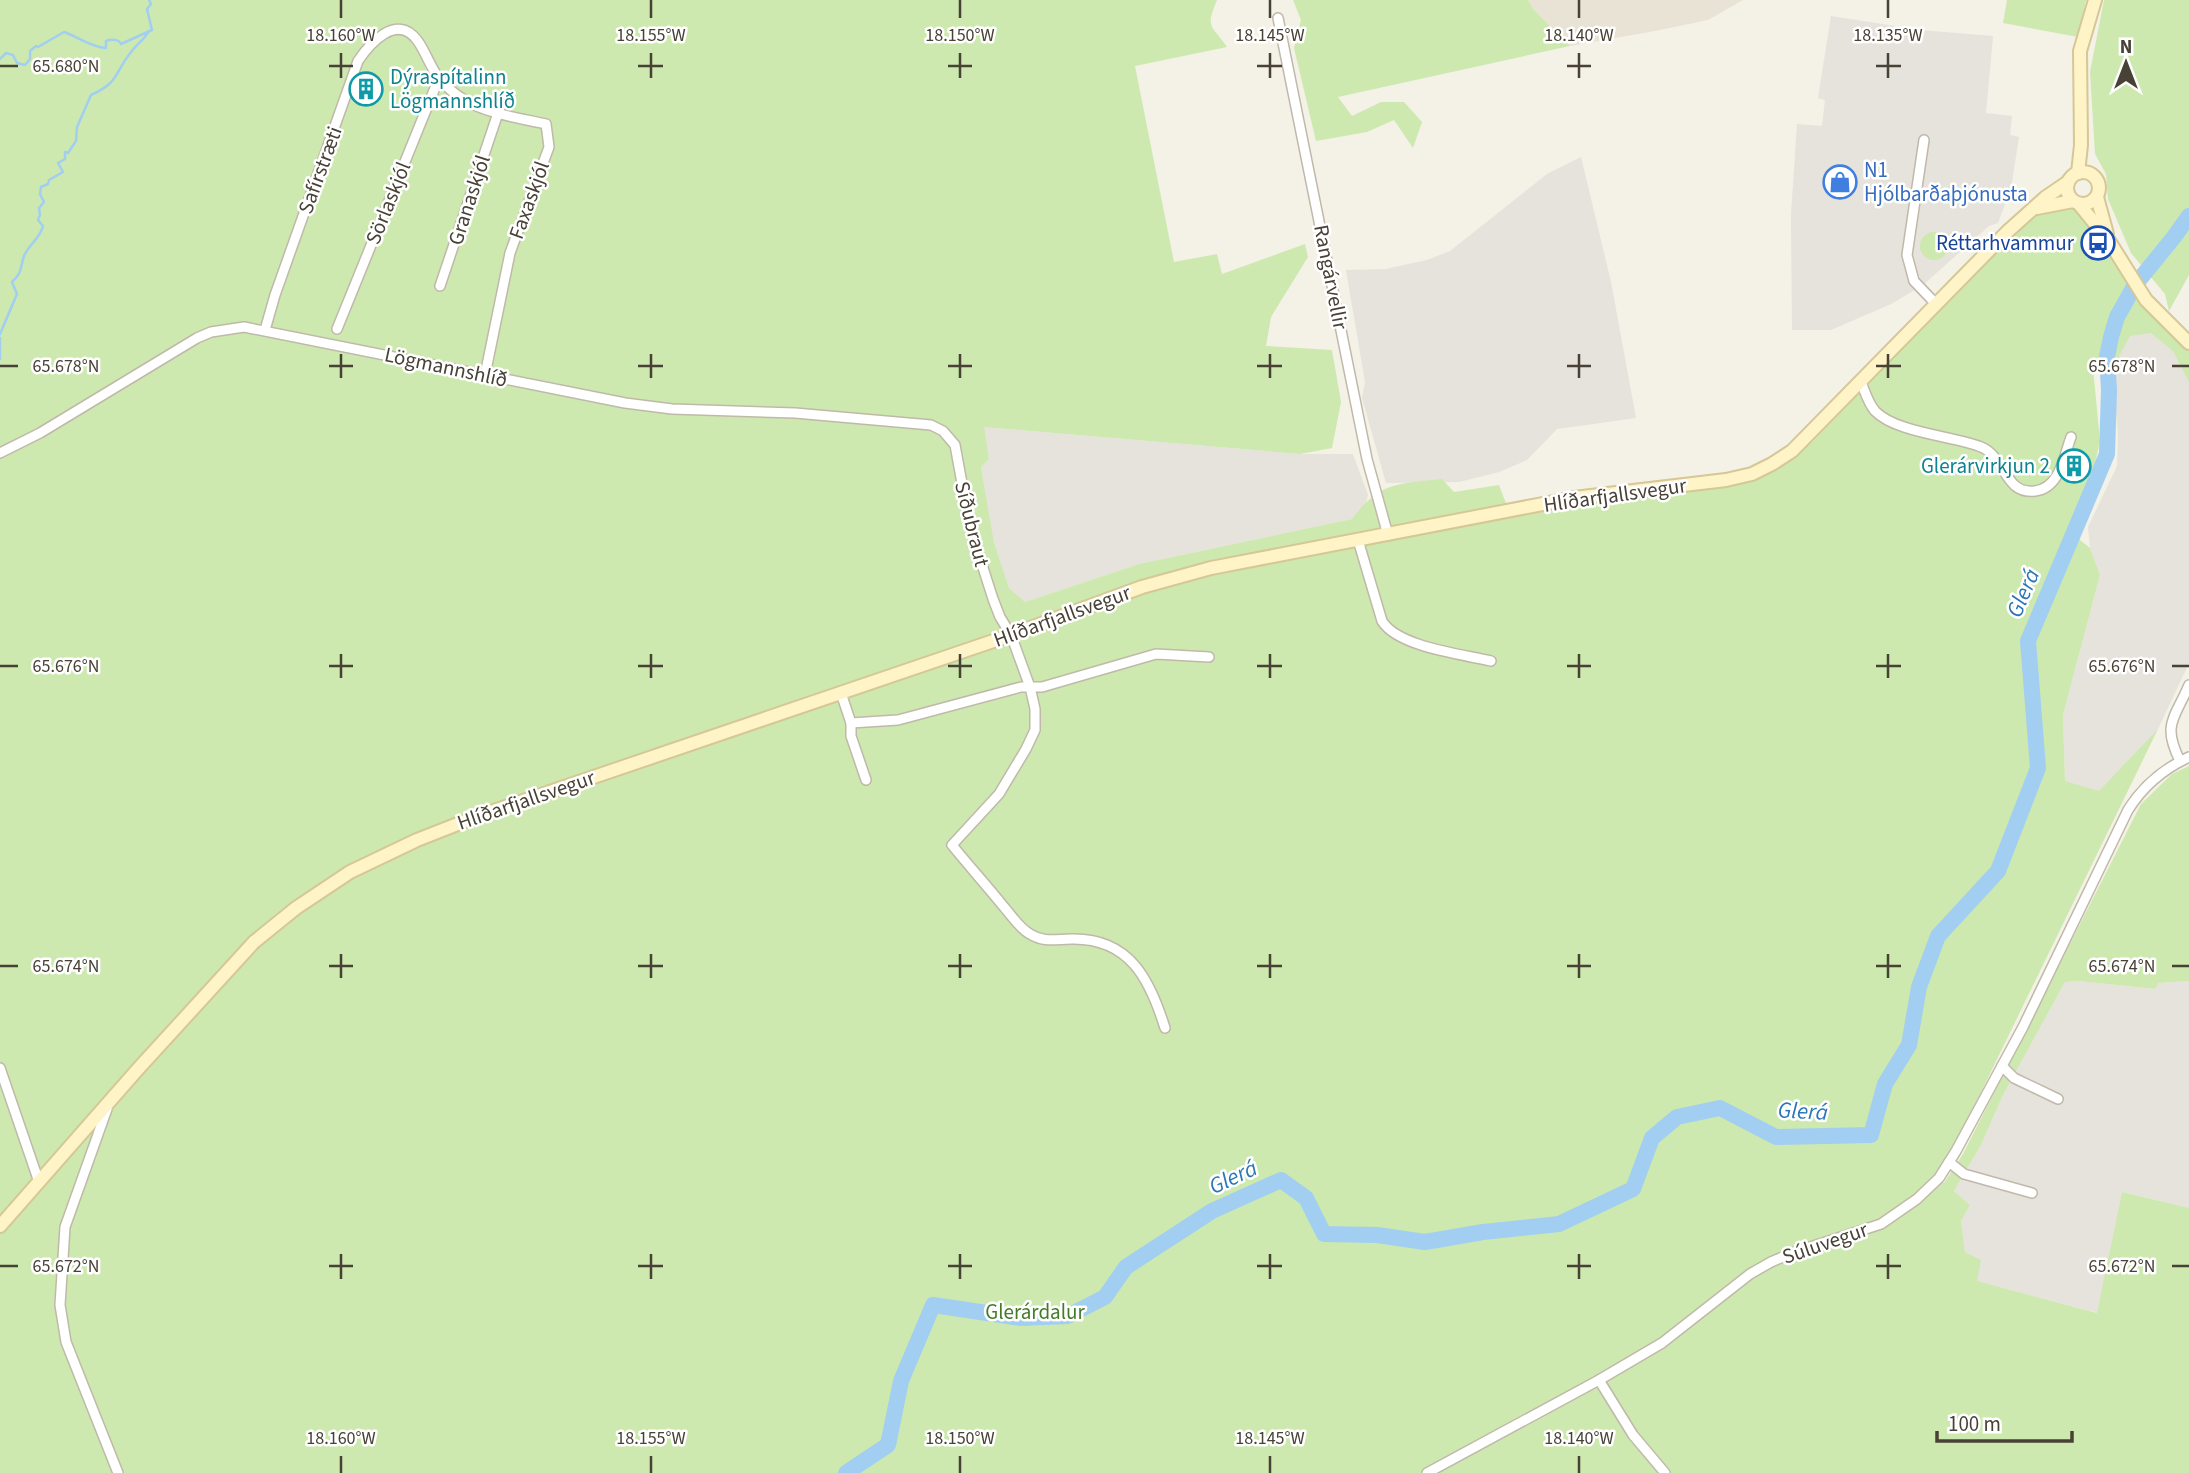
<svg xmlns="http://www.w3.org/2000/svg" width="2189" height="1473" font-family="'Source Sans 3',sans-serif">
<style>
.residential{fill:#e8e3d5}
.industrial{fill:#e6e2dc}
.green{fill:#cde9af}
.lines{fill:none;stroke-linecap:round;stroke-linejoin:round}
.stream{stroke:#a2cef2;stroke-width:2.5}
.river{stroke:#a2cef2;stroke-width:16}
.street-casing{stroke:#c0b9aa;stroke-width:12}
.secondary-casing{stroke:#d5c796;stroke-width:16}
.street{stroke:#fff;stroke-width:9}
.secondary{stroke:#fff4c7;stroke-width:12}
.ticks{fill:none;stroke:#484136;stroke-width:2.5}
.labels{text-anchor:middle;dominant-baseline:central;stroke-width:5;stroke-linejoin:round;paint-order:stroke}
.culture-label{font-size:21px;fill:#0d838f;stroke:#fff;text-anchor:start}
.street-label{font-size:21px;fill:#484136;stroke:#fff}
.shop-label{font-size:21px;fill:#366cbe;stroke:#fff;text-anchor:start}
.transit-label{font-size:21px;fill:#164399;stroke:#fff;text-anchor:end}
.park-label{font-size:21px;fill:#437b27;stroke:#fff}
.water-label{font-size:23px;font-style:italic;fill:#2c76b7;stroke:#fff}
.ticks-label{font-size:18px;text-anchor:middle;fill:#484136;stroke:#fff;stroke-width:5;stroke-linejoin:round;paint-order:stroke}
</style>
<rect width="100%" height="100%" fill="#f4f1e7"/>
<path class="residential" d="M 1528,0 L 1743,0 L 1708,20 L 1655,31 L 1570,46 L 1534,10 Z"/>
<g class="industrial">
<path d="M 1831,16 L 1920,30 L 1993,36 L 1986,113 L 2012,116 L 2010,135 L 2019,137 L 2011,188 L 1998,223 L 1989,226 L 1923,285 L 1891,304 L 1831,330 L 1792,330 L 1791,215 L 1797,124 L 1822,126 L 1825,100 L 1818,98 Z"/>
<path d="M 1581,157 L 1611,282 L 1636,418 L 1557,429 L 1527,460 L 1499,472 L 1459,482 L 1386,483 L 1362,398 L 1365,382 L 1346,270 L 1386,269 L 1427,260 L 1450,251 L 1547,174 Z"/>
<path d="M 2149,326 L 2189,359 L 2189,663 L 2158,729 L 2099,792 L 2065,781 L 2063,715 L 2100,575 L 2090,548 L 2088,527 L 2117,466 L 2118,434 L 2113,383 L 2115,340 Z"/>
<path d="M 983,427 L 1300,454 L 1353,454 L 1368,495 L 1364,511 L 1352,519 L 1139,564 L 1025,602 L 1009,588 L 994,542 L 981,467 L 989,459 Z"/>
<path d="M 2079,981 L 2154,989 L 2158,983 L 2189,981 L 2189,1208 L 2122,1192 L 2098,1313 L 1976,1281 L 1965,1252 L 1961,1221 L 1970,1205 L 1954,1191 L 1981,1145 L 2004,1093 L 2065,982 Z"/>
</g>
<g class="green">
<path d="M 0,0 L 1217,0 C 1204,30 1213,25 1227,47 L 1135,66 L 1174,262 L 1217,254 L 1222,274 L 1305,244 L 1308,257 L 1271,317 L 1266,346 L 1332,350 L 1341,402 L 1332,448 L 1300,454 L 984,427 L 989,459 L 981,467 L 994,542 L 1009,588 L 1025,602 L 1139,564 L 1352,519 C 1380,481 1399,484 1442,479 L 1454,492 L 1499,485 L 1510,514 L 1721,486 L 1757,477 L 1811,443 L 2019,225 L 2037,212 L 2075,207 L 2086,219 L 2142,305 L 2171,335 L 2189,350 L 2189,382 L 2173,351 L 2151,333 L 2130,336 L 2118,358 L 2093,368 L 2100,441 L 2091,481 L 2070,532 L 2090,548 L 2100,575 L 2063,715 L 2065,781 L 2099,791 L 2158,729 L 1962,1131 L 1945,1161 L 1934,1175 L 1944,1183 L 1963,1154 L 2141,804 L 2172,774 L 2189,766 L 2189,981 L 2158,983 L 2155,989 L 2079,981 L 2065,982 L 2004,1093 L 1981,1145 L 1954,1191 L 1970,1205 L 1961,1221 L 1965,1252 L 1981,1260 L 1977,1281 L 2097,1313 L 2122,1192 L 2189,1208 L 2189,1473 L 0,1473 Z"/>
<path d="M 1293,0 L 1528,0 L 1534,10 L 1570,46 L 1338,97 L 1352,116 L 1381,102 L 1404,102 L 1422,122 L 1413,148 L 1394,120 L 1367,132 L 1316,141 L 1294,48 L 1301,20 Z"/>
<path d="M 2007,0 L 2086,0 L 2078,37 L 2003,23 Z"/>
<path d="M 2104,0 L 2189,0 L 2189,275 L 2169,311 L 2165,294 L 2131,253 L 2108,199 L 2106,174 L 2095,154 L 2090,72 Z"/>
<circle cx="1934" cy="246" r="14"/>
</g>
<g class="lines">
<g class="stream">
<path d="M 0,59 L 6,53 L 13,55 L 17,63 L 25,65 L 30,59 L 30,51 L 36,46 L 38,47 L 64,32 C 78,37 91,47 106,48 L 106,41 C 111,39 119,39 121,44 L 152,30 L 147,9 L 151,4 L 149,0"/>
<path d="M 0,334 L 17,294 L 12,282 C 23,272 20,267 24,256 C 29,244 40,239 43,226 L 38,220 L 40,215 L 39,208 L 44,202 L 40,194 L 41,187 L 48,184 L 49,180 L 63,172 L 58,163 L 65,159 L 65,152 L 68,153 L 76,141 L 77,127 L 91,95 C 120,82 114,73 131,52 C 137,44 144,40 149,31"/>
<path d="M 0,338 L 0,359"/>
</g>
<path class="river" d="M 846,1473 L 888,1445 L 901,1381 L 933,1305 L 1021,1318 L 1068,1316 L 1105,1297 L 1126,1267 L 1212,1211 L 1281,1180 L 1306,1198 L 1324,1234 L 1377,1235 L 1425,1242 L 1483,1232 L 1559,1224 L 1633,1189 L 1652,1138 L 1677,1117 L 1720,1108 L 1776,1137 L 1871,1135 L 1885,1084 L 1909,1045 L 1919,987 L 1938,936 L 1998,871 L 2038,768 L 2028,641 L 2107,454 L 2109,390 L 2107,357 L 2111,337 L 2117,317 L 2135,285 L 2174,237 L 2189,216"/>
<defs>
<g id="street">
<path d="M 1278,18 L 1367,459 L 1388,535"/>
<path d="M 1924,140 L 1907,255 L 1914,281 L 1936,304"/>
<path d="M 440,286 L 498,113"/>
<path d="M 337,329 L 439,78"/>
<path d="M 265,330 L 275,295 L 358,61 C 370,43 397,13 417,40 C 426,52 430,67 439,78 C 444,85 456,95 463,99 C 488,114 519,118 546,124 L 549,147 L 510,253 L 485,375"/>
<path d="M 1861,382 C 1865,392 1868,403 1875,411 C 1896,433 1954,436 1981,447 C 2005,456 2004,495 2035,491 C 2060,488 2064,456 2071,437"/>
<path d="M 0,453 L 40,433 L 197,338 L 211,332 L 244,327 L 625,403 L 672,409 L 795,413 L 931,425 L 943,431 L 955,445 L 970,527 L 993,599 L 1000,617 L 1011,635 L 1030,687 L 1042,687 L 1156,654 L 1209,657"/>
<path d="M 1358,540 L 1382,621 C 1398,647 1461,654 1491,661"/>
<path d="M 841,693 L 851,723 L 851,736 L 866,780"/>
<path d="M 851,723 L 898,720 L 1021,687 L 1030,687 L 1035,709 L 1035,730 L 1026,749 L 999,794 L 952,845 C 969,866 987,886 1004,907 C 1012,916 1019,928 1030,934 C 1044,943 1056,939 1072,939 C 1130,938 1150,980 1165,1028"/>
<path d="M 2180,761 C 2162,724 2174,720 2189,685"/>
<path d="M 2002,1066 L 2014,1078 L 2058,1099"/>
<path d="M 0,1068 L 39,1182"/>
<path d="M 107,1109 L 65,1227 L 60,1305 L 66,1342 L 118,1473"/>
<path d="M 1949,1162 L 1964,1174 L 2032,1193"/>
<path d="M 1599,1380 L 1633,1435 L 1665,1473"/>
<path d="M 1427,1473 L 1599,1380 L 1662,1343 L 1750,1274 L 1771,1262 L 1792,1253 L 1881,1224 L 1917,1199 L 1939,1178 L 1956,1151 L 2023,1027 L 2128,810 C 2143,786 2163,769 2189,757"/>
</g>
<g id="secondary">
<circle cx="2083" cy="188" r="16"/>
<path d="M 2078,173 L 2081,145 L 2080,51 L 2095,0"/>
<path d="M 2097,197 L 2107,234"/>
<path d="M 2079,204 L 2109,241 L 2146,300 L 2189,343"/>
<path d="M 2037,208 L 2073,201"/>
<path d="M 0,1226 L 138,1069 L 254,942 L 296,908 L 350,872 L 417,840 L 473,818 L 1011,635 L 1142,587 L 1211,568 L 1574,498 L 1726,480 L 1752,474 L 1772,464 L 1792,451 L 2007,232 L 2046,197 L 2068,182"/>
</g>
</defs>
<use href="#street" class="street-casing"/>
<use href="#secondary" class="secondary-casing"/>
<use href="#street" class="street"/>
<use href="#secondary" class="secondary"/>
</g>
<path class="ticks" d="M 341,0 L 341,18M 651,0 L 651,18M 960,0 L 960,18M 1270,0 L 1270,18M 1579,0 L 1579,18M 1888,0 L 1888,18M 341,53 L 341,78M 651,53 L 651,78M 960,53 L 960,78M 1270,53 L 1270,78M 1579,53 L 1579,78M 1888,53 L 1888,78M 0,66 L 18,66M 329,66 L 353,66M 638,66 L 663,66M 948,66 L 972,66M 1257,66 L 1282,66M 1567,66 L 1591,66M 1876,66 L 1901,66M 341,354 L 341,378M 651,354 L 651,378M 960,354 L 960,378M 1270,354 L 1270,378M 1579,354 L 1579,378M 1888,354 L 1888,378M 0,366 L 18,366M 329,366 L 353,366M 638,366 L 663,366M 948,366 L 972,366M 1257,366 L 1282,366M 1567,366 L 1591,366M 1876,366 L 1901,366M 2172,366 L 2189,366M 341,654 L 341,678M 651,654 L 651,678M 960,654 L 960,678M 1270,654 L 1270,678M 1579,654 L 1579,678M 1888,654 L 1888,678M 0,666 L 18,666M 329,666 L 353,666M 638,666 L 663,666M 948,666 L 972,666M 1257,666 L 1282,666M 1567,666 L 1591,666M 1876,666 L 1901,666M 2172,666 L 2189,666M 341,954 L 341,978M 651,954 L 651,978M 960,954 L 960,978M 1270,954 L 1270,978M 1579,954 L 1579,978M 1888,954 L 1888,978M 0,966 L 18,966M 329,966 L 353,966M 638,966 L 663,966M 948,966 L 972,966M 1257,966 L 1282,966M 1567,966 L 1591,966M 1876,966 L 1901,966M 2172,966 L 2189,966M 341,1254 L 341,1279M 651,1254 L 651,1279M 960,1254 L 960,1279M 1270,1254 L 1270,1279M 1579,1254 L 1579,1279M 1888,1254 L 1888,1279M 0,1266 L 18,1266M 329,1266 L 353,1266M 638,1266 L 663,1266M 948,1266 L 972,1266M 1257,1266 L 1282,1266M 1567,1266 L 1591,1266M 1876,1266 L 1901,1266M 2172,1266 L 2189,1266M 341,1456 L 341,1473M 651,1456 L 651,1473M 960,1456 L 960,1473M 1270,1456 L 1270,1473M 1579,1456 L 1579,1473"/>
<defs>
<symbol id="building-ring" viewBox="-11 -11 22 22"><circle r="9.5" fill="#fff" stroke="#0f9aa8" stroke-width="1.5"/><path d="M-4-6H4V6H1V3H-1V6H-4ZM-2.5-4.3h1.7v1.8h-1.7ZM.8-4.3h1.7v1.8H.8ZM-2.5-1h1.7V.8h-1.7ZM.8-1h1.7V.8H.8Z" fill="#0f9aa8"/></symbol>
<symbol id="shop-ring" viewBox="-11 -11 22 22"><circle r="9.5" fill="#fff" stroke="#3f7fe0" stroke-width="1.5"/><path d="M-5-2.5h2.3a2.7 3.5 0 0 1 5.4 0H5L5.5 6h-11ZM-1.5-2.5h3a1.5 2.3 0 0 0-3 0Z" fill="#3f7fe0"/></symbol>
<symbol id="bus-ring" viewBox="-11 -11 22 22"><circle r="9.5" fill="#fff" stroke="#1a4fb4" stroke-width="1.5"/><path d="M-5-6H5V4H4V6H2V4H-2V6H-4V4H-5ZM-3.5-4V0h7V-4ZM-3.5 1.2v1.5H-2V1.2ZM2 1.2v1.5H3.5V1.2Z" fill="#1a4fb4"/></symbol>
</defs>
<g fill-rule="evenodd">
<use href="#building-ring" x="347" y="70" width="38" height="38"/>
<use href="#shop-ring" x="1821" y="163" width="38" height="38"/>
<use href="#bus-ring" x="2079" y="224" width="38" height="38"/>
<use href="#building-ring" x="2055" y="447" width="38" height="38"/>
</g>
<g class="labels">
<g class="culture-label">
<text x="390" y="77">Dýraspítalinn<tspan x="390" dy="24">Lögmannshlíð</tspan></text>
<text x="2050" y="466" text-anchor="end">Glerárvirkjun 2</text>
</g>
<g class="street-label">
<text transform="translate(320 170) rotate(-70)">Safírstræti</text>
<text transform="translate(469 200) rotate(-72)">Granaskjól</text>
<text transform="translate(529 200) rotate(-70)">Faxaskjól</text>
<text transform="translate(388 203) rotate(-68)">Sörlaskjól</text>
<text transform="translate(1331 277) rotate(79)">Rangárvellir</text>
<text transform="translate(446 367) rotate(12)">Lögmannshlíð</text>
<text transform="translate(1615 495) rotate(-8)">Hlíðarfjallsvegur</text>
<text transform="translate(972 524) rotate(76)">Síðubraut</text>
<text transform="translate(1062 616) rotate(-20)">Hlíðarfjallsvegur</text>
<text transform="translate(526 800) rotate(-19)">Hlíðarfjallsvegur</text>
<text transform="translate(1825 1243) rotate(-19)">Súluvegur</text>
</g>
<g class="shop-label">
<text x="1864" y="170">N1<tspan x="1864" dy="24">Hjólbarðaþjónusta</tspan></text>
</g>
<g class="transit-label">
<text x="2074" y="243">Réttarhvammur</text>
</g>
<g class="park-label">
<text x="1035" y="1312">Glerárdalur</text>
</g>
<g class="water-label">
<text transform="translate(2023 593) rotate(-67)">Glerá</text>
<text transform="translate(1803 1111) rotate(3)">Glerá</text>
<text transform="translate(1233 1177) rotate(-25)">Glerá</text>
</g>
</g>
<g class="ticks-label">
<text x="341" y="41">18.160°W</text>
<text x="651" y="41">18.155°W</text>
<text x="960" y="41">18.150°W</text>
<text x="1270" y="41">18.145°W</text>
<text x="1579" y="41">18.140°W</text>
<text x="1888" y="41">18.135°W</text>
<text x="66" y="72">65.680°N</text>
<text x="66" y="372">65.678°N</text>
<text x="2122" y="372">65.678°N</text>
<text x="66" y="672">65.676°N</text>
<text x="2122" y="672">65.676°N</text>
<text x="66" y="972">65.674°N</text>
<text x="2122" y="972">65.674°N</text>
<text x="66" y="1272">65.672°N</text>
<text x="2122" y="1272">65.672°N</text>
<text x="341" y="1444">18.160°W</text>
<text x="651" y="1444">18.155°W</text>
<text x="960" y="1444">18.150°W</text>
<text x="1270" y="1444">18.145°W</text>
<text x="1579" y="1444">18.140°W</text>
</g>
<g transform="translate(2126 63)" stroke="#ffffff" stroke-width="5" paint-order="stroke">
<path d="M0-5L12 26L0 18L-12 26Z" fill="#484136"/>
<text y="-10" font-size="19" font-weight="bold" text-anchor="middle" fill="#484136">N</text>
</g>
<path d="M1937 1431v10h135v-10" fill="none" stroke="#484136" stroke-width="3.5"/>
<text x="1948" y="1431" font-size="21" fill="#484136" stroke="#ffffff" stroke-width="5" paint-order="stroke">100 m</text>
</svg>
